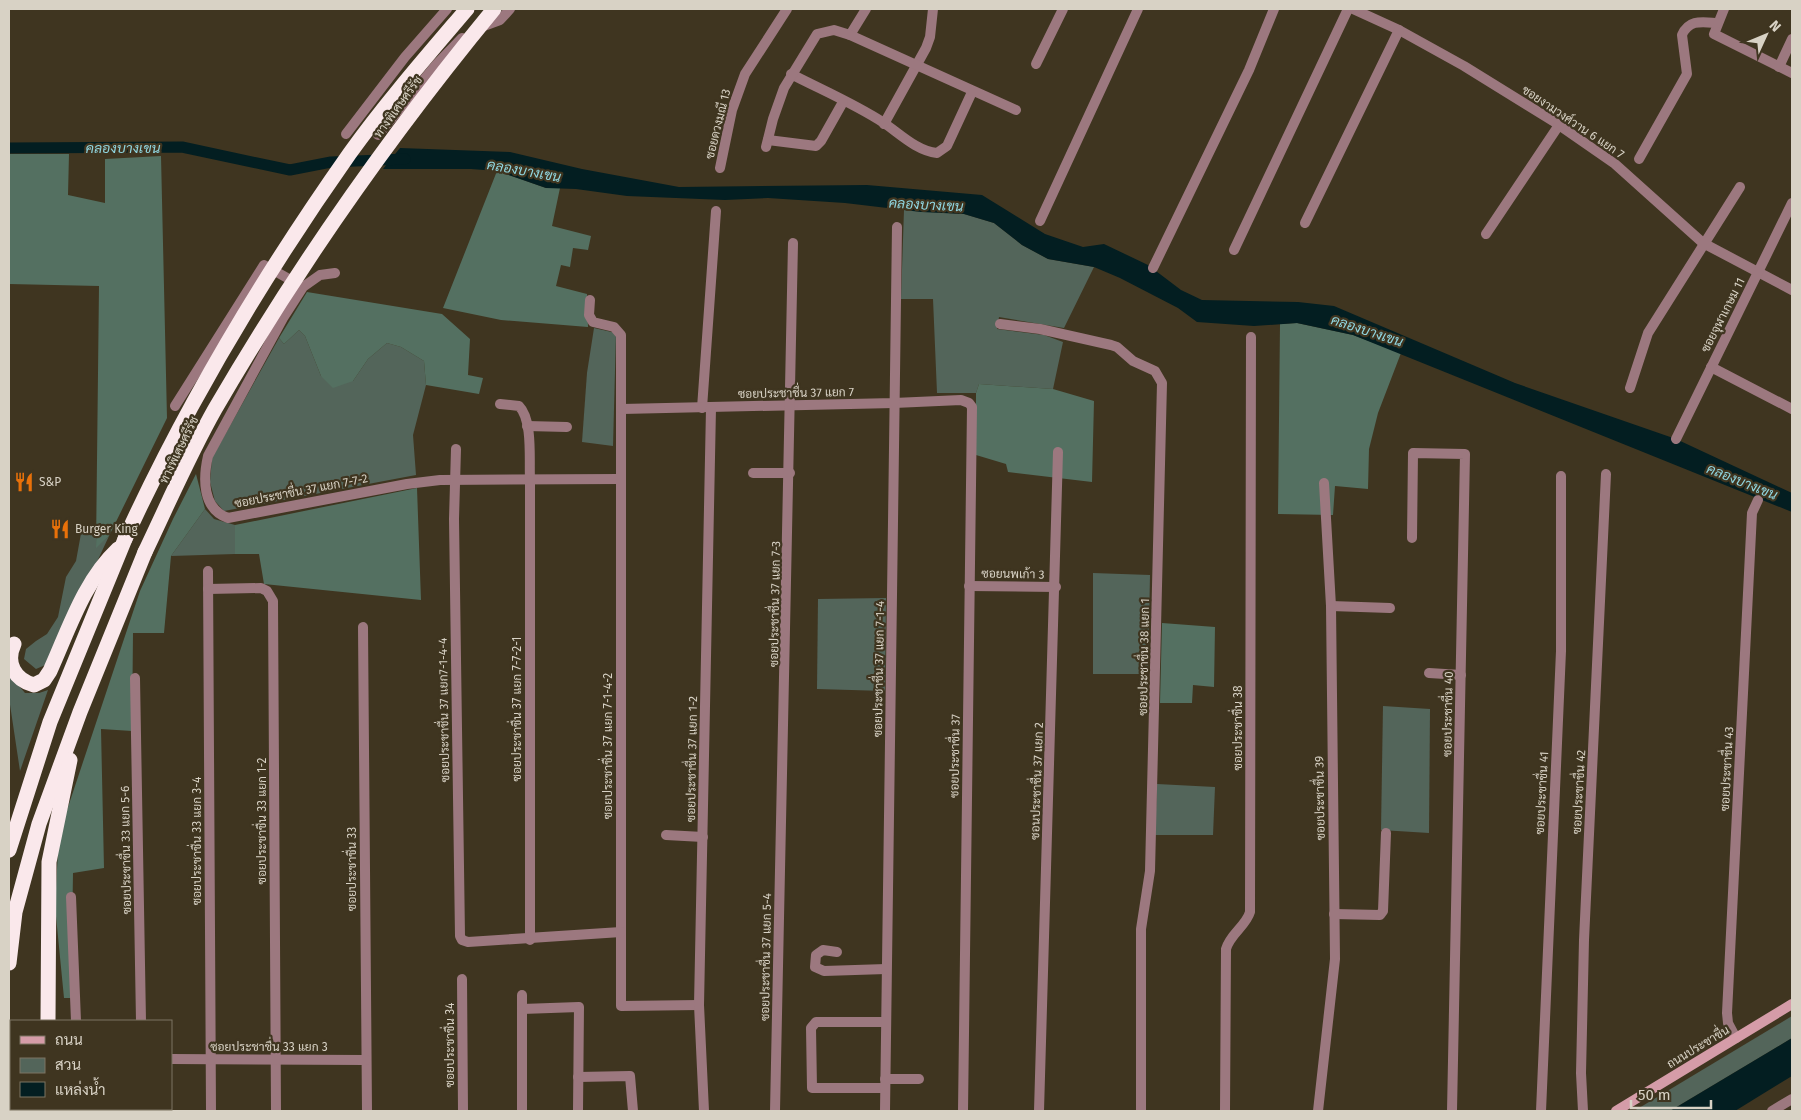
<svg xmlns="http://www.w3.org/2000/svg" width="1801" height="1120" font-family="'Fira Sans',Sarabun,sans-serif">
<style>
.green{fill:#53655a}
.forest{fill:#547061}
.water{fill:#031e21}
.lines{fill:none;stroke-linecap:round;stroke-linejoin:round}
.canal{stroke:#031e21;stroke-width:11}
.minor{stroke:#9c787f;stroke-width:10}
.secondary{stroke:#d59ca8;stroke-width:10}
.motorway{stroke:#fae8eb;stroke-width:15}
.motorway-bridge{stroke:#fae8eb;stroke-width:15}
.labels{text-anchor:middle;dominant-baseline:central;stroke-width:4.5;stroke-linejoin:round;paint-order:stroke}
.street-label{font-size:12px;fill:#d8d2c5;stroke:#3f3520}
.poi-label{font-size:12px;fill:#d8d2c5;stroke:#3f3520;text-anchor:start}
.water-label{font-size:14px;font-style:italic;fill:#90d6e0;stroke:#3f3520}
</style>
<rect width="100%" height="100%" fill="#3f3520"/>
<g class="green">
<path d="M 904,210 L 964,214 L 994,223 L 1022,245 L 1048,259 L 1094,267 L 1064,328 L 999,317 L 997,329 L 1044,335 L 1063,342 L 1053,389 L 979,384 L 976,393 L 937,393 L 933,299 L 901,299 Z"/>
<path d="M 594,328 L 616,333 L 613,446 L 582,442 L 587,373 Z"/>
<path d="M 299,330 L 305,336 L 321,376 L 353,381 L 368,359 L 387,343 L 401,347 L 424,361 L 426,385 L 413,435 L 416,475 L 224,511 L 215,501 L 210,482 L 212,458 L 279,338 L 284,344 Z"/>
<path d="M 205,509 L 214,519 L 235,525 L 235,554 L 171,556 Z"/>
<path d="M 96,526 L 96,547 L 109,536 L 50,663 L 36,669 L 24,659 L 26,649 L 36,641 L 47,634 L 58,617 L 66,577 L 76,561 L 82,528 Z"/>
<path d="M 1093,573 L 1150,575 L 1148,674 L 1093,674 Z"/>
<path d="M 886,598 L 885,691 L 817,689 L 818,599 Z"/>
<path d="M 9,674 L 25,693 L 39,693 L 48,690 L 20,771 L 9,698 Z"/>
<path d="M 1383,706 L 1430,709 L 1429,833 L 1381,830 Z"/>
<path d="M 1157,784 L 1215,787 L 1213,835 L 1155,835 Z"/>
<path d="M 1792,1016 L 1792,1038 L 1670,1111 L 1634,1111 Z"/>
</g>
<g class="forest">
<path d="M 9,154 L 69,154 L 68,195 L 105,203 L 105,159 L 161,156 L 167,418 L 109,536 L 96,548 L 99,286 L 9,284 Z"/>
<path d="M 497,171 L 546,188 L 560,188 L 552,226 L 591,236 L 588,250 L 573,248 L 570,267 L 561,265 L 556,286 L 587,294 L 588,327 L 501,320 L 443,308 Z"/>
<path d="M 307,292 L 442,314 L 470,339 L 468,375 L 483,378 L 479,394 L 426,385 L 424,361 L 401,347 L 387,343 L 368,359 L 353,381 L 333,388 L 321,376 L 305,336 L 299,330 L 284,344 L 279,338 Z"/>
<path d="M 1297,323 L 1353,335 L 1401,353 L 1378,413 L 1369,449 L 1368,489 L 1335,486 L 1333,515 L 1278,514 L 1280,324 Z"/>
<path d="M 979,384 L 1053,389 L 1094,401 L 1092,482 L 1008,472 L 1006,464 L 976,455 L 976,393 Z"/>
<path d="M 196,474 L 205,509 L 171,556 L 164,633 L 133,633 L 132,731 L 101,729 L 104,868 L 73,873 L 71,998 L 64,998 L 55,906 L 58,851 L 65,816 L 140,591 L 173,519 Z"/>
<path d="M 417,488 L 421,600 L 264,584 L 259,554 L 235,554 L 235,525 Z"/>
<path d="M 1162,623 L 1215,627 L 1214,687 L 1193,685 L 1192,703 L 1160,703 Z"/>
</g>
<g class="water">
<path d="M 400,148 L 510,152 L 582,169 L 679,187 L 867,185 L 982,195 L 1045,234 L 1083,247 L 1104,244 L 1148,265 L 1181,290 L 1202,300 L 1298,302 L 1334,306 L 1515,383 L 1676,439 L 1792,493 L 1792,512 L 1353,335 L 1297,323 L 1254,326 L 1197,322 L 1178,308 L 1120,278 L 1094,267 L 1048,259 L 1022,245 L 994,223 L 964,214 L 921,212 L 845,203 L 768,198 L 725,200 L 627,196 L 576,189 L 546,188 L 497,171 L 471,169 L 383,169 Z"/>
<path d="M 1792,1038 L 1792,1076 L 1735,1111 L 1670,1111 Z"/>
</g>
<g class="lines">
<path class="canal" d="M 9,148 L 182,147 L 290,170 L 331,162 L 405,159"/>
<g class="minor">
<path d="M 1353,9 L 1399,30 L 1464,66 L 1553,121 L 1615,164 L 1703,243 L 1792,290"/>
<path d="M 1724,9 L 1714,34 L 1792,73"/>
<path d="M 481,27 L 500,20 L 510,9"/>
<path d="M 850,35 L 866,9"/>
<path d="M 1036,64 L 1063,9"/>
<path d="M 1779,67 L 1792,39"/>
<path d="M 791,74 C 822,90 855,104 884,123 C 900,134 917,151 937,153 L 947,146 L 972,92"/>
<path d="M 884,124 L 926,48 L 930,37 L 933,9"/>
<path d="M 346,134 L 405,57 L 447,9"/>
<path d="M 378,135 L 436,65 L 462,38"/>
<path d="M 768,140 L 816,146 L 821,141 L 843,102"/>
<path d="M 766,147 L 773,119 L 784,88 L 817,34 L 834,30 L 850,35 L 1016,110"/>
<path d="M 1639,159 L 1687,74 L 1682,35 C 1689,19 1702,22 1717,23"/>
<path d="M 720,168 L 732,110 L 745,74 L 787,9"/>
<path d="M 1040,221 L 1138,9"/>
<path d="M 1305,223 L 1399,30"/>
<path d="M 1486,234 L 1559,125"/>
<path d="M 1234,250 L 1348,9"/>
<path d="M 1153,268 L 1249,70 L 1274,9"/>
<path d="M 335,273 L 320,275 L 303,287 L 283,318 L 208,456 C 203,478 202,509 228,518 L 407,484 L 440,480 L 620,479"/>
<path d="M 590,300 L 589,315 L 593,322 L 614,327 L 621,335 L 621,1006 L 699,1005"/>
<path d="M 1000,324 L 1040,329 L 1111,345 L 1117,347 L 1133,361 L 1155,371 L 1162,383 L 1150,871 L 1141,929 L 1141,1111"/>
<path d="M 1711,367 L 1792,409"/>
<path d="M 1630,388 L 1648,333 L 1740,187"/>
<path d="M 500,404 L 519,406 C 533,420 529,460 530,479 L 530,940"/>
<path d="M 175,406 L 264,265 L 298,284"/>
<path d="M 702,408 L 716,211"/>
<path d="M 622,409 L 894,403 L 961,400 L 969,403 L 972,407 L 963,1111"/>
<path d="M 527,426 L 567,427"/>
<path d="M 1676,439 L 1792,203"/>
<path d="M 456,449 L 454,519 L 460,936 L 462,940 L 468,942 L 621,932"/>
<path d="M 753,473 L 790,473"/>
<path d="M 1412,538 L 1413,453 L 1465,454 L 1452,1111"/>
<path d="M 208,571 L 211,1111"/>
<path d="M 969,586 L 1056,587"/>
<path d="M 208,589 L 261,588 L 267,591 L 273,601 L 276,1111"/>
<path d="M 1331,606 L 1390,608"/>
<path d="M 363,627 L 367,1111"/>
<path d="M 1429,673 L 1461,675"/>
<path d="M 135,678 L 141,1021"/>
<path d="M 666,835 L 703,837"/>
<path d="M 71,897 L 76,1021"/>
<path d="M 1334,914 L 1380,915 L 1383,911 L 1386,833"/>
<path d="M 837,952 L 823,950 L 816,955 L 815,967 L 824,971 L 886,969"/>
<path d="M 462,979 L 463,1111"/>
<path d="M 522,995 L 522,1111"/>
<path d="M 522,1009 L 579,1007 L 578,1111"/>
<path d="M 1736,1038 L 1728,1023 L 1727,1013 L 1752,513 L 1758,500"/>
<path d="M 171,1059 L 366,1060"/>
<path d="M 578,1077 L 630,1076 L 633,1111"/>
<path d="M 885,1079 L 919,1079"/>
<path d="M 885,1088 L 812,1088 L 811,1028 L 816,1022 L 886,1022"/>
<path d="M 79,1109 L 79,1111"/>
<path d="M 143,1109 L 143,1111"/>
<path d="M 704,1111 L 699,1005 L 711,408"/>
<path d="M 775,1111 L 793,243"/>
<path d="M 885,1111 L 897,227"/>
<path d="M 1039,1111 L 1058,452"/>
<path d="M 1225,1111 L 1226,949 C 1230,934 1246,926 1250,912 L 1251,337"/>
<path d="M 1318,1111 L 1335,959 L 1331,606 L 1324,483"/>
<path d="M 1541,1111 L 1561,651 L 1561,476"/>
<path d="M 1583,1111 L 1581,1073 L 1584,940 L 1606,474"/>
<path d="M 1772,1111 L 1792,1099"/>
</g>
<path class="secondary" d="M 1616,1111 L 1792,1004"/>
<g class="motorway">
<path d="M 14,644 C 5,663 15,680 34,685 L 44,680 L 50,671 C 69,629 84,581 118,549"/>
<path d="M 9,850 L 50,722 L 125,539"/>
<path d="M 9,963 L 15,912 L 39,824 L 80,712 L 145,552"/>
<path d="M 48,1021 L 49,862 L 70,760"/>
<path d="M 44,1111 L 45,1109"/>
</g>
<g class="motorway-bridge">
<path d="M 125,539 C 187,403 264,275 350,153 C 386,103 427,56 467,9"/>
<path d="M 145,552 C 168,504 189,455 215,409 C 297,268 391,134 494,9"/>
</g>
</g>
<defs>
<symbol id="restaurant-bare" viewBox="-9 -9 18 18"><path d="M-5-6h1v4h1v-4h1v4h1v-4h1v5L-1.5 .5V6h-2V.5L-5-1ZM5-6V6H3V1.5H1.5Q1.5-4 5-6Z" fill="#e8710a" stroke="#3f3520" stroke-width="2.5" paint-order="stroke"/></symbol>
</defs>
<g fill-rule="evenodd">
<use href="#restaurant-bare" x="10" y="468" width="28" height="28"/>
<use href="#restaurant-bare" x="46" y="515" width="28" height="28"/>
</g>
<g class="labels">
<g class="street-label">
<text transform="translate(398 107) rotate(-54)">ทางพิเศษศรีรัช</text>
<text transform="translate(1573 122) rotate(34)">ซอยงามวงศ์วาน 6 แยก 7</text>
<text transform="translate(718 124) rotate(-76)">ซอยดวงมณี 13</text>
<text transform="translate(1723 315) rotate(-63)">ซอยจุฬาเกษม 11</text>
<text transform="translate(796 393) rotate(-1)">ซอยประชาชื่น 37 แยก 7</text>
<text transform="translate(179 450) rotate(-64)">ทางพิเศษศรีรัช</text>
<text transform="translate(301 491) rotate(-11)">ซอยประชาชื่น 37 แยก 7-7-2</text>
<text transform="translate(1013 574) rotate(1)">ซอยนพเก้า 3</text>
<text transform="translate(775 604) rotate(-89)">ซอยประชาชื่น 37 แยก 7-3</text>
<text transform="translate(1144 657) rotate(-89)">ซอยประชาชื่น 38 แยก 1</text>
<text transform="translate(879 669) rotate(-89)">ซอยประชาชื่น 37 แยก 7-1-4</text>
<text transform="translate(517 709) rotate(-90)">ซอยประชาชื่น 37 แยก 7-7-2-1</text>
<text transform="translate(444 710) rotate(-91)">ซอยประชาชื่น 37 แยก7-1-4-4</text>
<text transform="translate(1448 714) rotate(-89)">ซอยประชาชื่น 40</text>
<text transform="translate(1238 728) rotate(-90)">ซอยประชาชื่น 38</text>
<text transform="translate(608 746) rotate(-90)">ซอยประชาชื่น 37 แยก 7-1-4-2</text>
<text transform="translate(955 756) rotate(-89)">ซอยประชาชื่น 37</text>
<text transform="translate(692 759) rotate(-89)">ซอยประชาชื่น 37 แยก 1-2</text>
<text transform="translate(1727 769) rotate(-87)">ซอยประชาชื่น 43</text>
<text transform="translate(1037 781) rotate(-88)">ซอนประชาชื่น 37 แยก 2</text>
<text transform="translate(1579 792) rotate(-87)">ซอยประชาชื่น 42</text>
<text transform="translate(1542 793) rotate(-87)">ซอยประชาชื่น 41</text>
<text transform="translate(1320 798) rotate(-91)">ซอยประชาชื่น 39</text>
<text transform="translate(262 821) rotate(-90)">ซอยประชาชื่น 33 แยก 1-2</text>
<text transform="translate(197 841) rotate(-90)">ซอยประชาชื่น 33 แยก 3-4</text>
<text transform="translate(126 850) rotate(-91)">ซอยประชาชื่น 33 แยก 5-6</text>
<text transform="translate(352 869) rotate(-90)">ซอยประชาชื่น 33</text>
<text transform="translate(766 957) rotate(-89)">ซอยประชาชื่น 37 แยก 5-4</text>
<text transform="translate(450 1045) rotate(-90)">ซอยประชาชื่น 34</text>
<text x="269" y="1047">ซอยประชาชื่น 33 แยก 3</text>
<text transform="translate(1698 1047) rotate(-31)">ถนนประชาชื่น</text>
</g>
<g class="poi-label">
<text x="39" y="482">S&amp;P</text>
<text x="75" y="529">Burger King</text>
</g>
<g class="water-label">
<text x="123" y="148">คลองบางเขน</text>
<text transform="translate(524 171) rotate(10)">คลองบางเขน</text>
<text transform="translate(926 205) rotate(3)">คลองบางเขน</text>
<text transform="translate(1367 331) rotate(18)">คลองบางเขน</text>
<text transform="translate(1742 482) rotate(22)">คลองบางเขน</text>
</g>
</g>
<rect width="1801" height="1120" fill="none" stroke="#d8d2c5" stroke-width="20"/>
<rect x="10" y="1020" width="162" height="90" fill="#3f3520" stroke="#7c7462"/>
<rect x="20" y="1036" width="25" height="8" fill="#d59ca8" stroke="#7c7462"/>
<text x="55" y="1045" font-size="15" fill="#d8d2c5">ถนน</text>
<rect x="20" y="1058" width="25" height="15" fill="#53655a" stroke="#7c7462"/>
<text x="55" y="1070" font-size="15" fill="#d8d2c5">สวน</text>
<rect x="20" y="1082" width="25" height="15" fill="#031e21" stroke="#7c7462"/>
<text x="55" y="1095" font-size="15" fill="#d8d2c5">แหล่งน้ำ</text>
<g transform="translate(1766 35) rotate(46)" stroke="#3f3520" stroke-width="4" paint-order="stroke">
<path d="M0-4L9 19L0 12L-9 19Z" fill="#d8d2c5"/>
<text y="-8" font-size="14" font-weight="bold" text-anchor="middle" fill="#d8d2c5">N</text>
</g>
<path d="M1631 1100v8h80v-8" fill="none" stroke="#d8d2c5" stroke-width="2.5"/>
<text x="1638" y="1100" font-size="15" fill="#d8d2c5" stroke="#3f3520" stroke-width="4" paint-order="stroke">50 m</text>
</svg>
